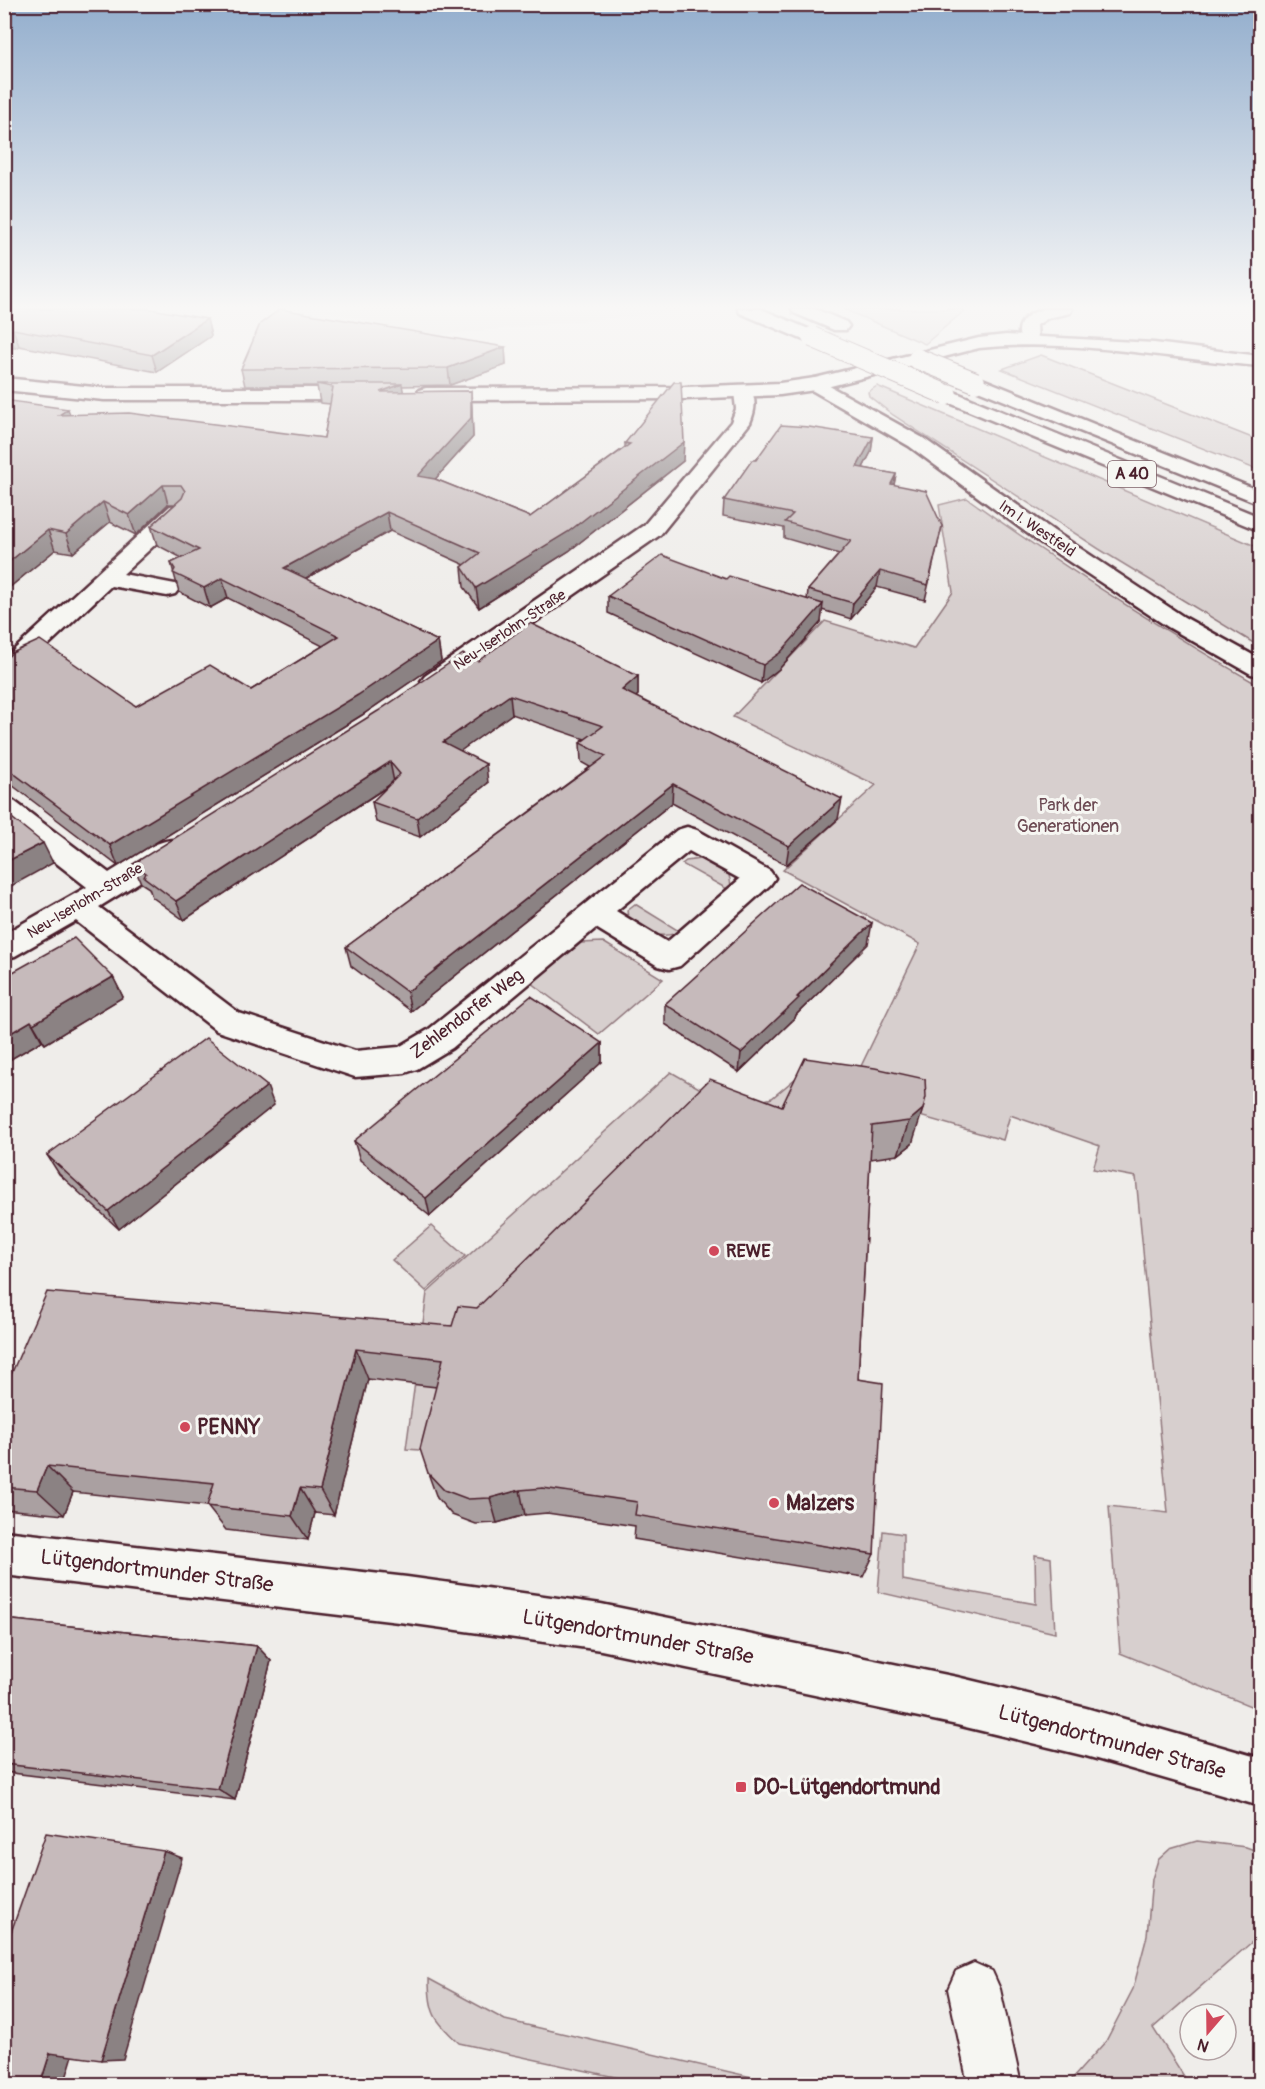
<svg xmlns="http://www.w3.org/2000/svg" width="1265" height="2089" font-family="Pangolin,sans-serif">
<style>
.built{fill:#e3dedc}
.green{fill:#d7cfce;stroke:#90777c;stroke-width:1.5}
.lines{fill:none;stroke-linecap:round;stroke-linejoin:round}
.pedestrian-casing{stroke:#4a1f2b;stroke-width:4}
.minor-casing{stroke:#4a1f2b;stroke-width:5}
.tertiary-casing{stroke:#4a1f2b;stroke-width:5}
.secondary-casing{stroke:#4a1f2b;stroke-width:5}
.motorway-casing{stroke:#4a1f2b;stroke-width:5}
.pedestrian{fill:#f6f6f2;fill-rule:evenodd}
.minor{fill:#f6f6f2;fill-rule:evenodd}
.tertiary{fill:#f6f6f2;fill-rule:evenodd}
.secondary{fill:#f6f6f2;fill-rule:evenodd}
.motorway{fill:#f6f6f2;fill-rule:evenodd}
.motorway-bridge-casing{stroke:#4a1f2b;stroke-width:22;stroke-linecap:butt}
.motorway-bridge{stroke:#f6f6f2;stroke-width:20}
.wall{fill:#aaa0a1;stroke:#4a1f2b;stroke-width:1.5}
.shaded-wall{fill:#8b8283;stroke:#4a1f2b;stroke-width:1.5}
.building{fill:#c6babb;stroke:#4a1f2b;stroke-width:1.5}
.poi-dot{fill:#d1495b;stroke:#f6f6f2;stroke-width:2}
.labels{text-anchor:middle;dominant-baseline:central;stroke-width:6;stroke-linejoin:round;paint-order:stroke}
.far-street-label{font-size:15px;fill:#4a1f2b;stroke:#f6f6f2}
.shield{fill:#f6f6f2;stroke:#7e6067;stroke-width:1.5}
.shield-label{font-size:16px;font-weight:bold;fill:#4a1f2b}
.park-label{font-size:18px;fill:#6d4b54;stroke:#f6f6f2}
.street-label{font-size:18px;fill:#4a1f2b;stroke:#f6f6f2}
.poi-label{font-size:18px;font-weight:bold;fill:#4a1f2b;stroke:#f6f6f2;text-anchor:start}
.near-poi-label{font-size:21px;font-weight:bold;fill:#4a1f2b;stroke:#f6f6f2;text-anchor:start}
.near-street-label{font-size:21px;fill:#4a1f2b;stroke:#f6f6f2}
</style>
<rect width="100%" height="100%" fill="#efedea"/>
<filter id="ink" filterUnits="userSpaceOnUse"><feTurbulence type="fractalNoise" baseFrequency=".0167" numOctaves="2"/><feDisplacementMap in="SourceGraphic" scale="12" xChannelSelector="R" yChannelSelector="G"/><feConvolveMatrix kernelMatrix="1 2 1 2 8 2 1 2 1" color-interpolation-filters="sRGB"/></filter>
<g filter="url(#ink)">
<path class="built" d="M 321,309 L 678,309 L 683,311 L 427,336 Z"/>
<g class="green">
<path d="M 843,309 L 960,309 L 964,311 L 925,344 Z"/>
<path d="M 1041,355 L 1260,441 L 1260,471 L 1002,369 Z"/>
<path d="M 877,386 L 1260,548 L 1260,647 L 1099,549 L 893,415 L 869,396 L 868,392 Z"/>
<path d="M 967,498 C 1062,566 1160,628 1260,686 L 1260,1710 L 1120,1653 L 1109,1506 L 1168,1513 L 1136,1177 L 1093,1169 L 1100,1146 L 1010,1115 L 1003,1140 L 913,1114 L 434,1451 L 406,1449 L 427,1293 L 671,1072 L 734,1108 L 772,1098 L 796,1078 L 861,1066 L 920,944 L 783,870 L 876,785 L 733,717 L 825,621 L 914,648 L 953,592 L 939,505 Z"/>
<path d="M 700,859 L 729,875 L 731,885 L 727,889 L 682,864 L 686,861 Z"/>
<path d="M 635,904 L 679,931 C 664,942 627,931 627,910 Z"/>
<path d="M 603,942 L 663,979 L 599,1034 L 531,983 L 581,943 Z"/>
<path d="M 431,1226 L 465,1256 L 426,1291 L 392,1260 Z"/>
<path d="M 883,1531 L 903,1534 L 903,1580 L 1036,1604 L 1035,1555 L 1051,1558 L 1055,1633 L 878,1592 Z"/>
<path d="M 1197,1841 L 1246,1847 L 1260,1852 L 1260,1935 L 1153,2028 L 1189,2084 L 1075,2084 L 1072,2079 L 1106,2041 L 1133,1989 L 1147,1936 L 1152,1879 L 1158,1860 L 1170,1849 Z"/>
<path d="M 429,1979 L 505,2020 L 782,2084 L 647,2084 L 459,2043 C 434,2020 429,2013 429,1979 Z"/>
</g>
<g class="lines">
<defs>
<path id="pedestrian" d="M 974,1963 L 992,1971 L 1000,1989 L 1021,2084 L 968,2084 L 948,1989 L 956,1971 Z"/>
<g id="minor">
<path d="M 1043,309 L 1072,309 L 1070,313 L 1048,318 L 1037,325 L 1038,340 L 1035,344 L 1023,344 C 1012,325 1026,314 1043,309 Z"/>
<path d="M 815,378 L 923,438 L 1054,531 L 1184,617 L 1260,659 L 1260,676 L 1251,674 L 1168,627 L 1038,541 L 909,446 L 808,388 L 806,384 L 808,380 Z"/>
<path d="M 743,386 L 750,388 C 757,400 755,411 750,423 L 660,535 L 443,686 L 434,689 L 425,686 L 421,681 L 425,676 L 644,525 L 731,422 L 736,409 L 734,392 L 736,388 Z"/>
<path d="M 178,505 L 186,506 L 189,511 L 186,516 L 123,574 L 175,584 L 179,589 L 175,594 L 167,596 L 111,586 L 13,678 L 4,680 L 4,659 L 170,506 Z"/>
<path d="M 4,798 L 14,801 L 109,873 C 130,861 159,834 183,841 L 187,848 L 183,855 L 99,907 L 239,1013 L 355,1051 L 399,1047 L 428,1030 L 677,830 L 687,827 L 697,830 L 770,871 L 775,878 L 770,885 L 680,966 L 669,969 L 658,966 L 596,928 L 452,1048 L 417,1069 L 405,1073 L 355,1077 L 217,1031 L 76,921 L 15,956 L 4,959 L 4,934 L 87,887 L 4,822 ZM 689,851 L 740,879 L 667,942 L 616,911 Z"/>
</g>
<path id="tertiary" d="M 4,1531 L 407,1577 L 601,1604 L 957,1677 L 1086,1708 L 1260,1758 L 1260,1806 L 1086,1756 L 957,1725 L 601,1650 L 407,1623 L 4,1575 Z"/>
<g id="secondary">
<path d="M 1006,335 L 1154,343 L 1260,356 L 1260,366 C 1167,359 1073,338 979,348 L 815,390 L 780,395 L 685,399 L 426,400 L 419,398 L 417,394 L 419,390 L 426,388 L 685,387 L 780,383 L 815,378 L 979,338 Z"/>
<path d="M 4,378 L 104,388 L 362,388 L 369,390 L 371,394 L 369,398 L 362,400 L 104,400 L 4,390 Z"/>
</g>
<g id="motorway">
<path d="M 738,309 L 761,309 L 818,333 L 821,337 L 818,341 L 806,341 L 740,313 Z"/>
<path d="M 792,309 L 815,309 L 846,322 L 849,326 L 846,330 L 834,330 L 794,313 Z"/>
<path d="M 975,376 L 1260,491 L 1260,504 L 968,386 L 966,382 L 968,378 Z"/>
<path d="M 947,389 L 1260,517 L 1260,531 L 940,399 L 938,395 L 940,391 Z"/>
</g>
</defs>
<use href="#pedestrian" class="pedestrian-casing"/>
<use href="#minor" class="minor-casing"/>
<use href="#tertiary" class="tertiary-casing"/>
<use href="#secondary" class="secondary-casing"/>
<use href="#motorway" class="motorway-casing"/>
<use href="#pedestrian" class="pedestrian"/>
<use href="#minor" class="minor"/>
<use href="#tertiary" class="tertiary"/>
<use href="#secondary" class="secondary"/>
<use href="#motorway" class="motorway"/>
<defs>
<g id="motorway-bridge">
<path d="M 812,337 L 947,395"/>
<path d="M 918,359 L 975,382"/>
</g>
</defs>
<use href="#motorway-bridge" class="motorway-bridge-casing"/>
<use href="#motorway-bridge" class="motorway-bridge"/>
</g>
<g class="wall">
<path d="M 4,309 L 207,319 L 211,336 L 157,372 L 19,346 L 15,348 L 4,347 Z"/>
<path d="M 505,347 L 506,365 L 450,385 L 402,386 L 403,392 L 471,391 L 472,409 L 473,437 L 435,479 L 530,517 L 625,447 L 625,443 L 683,461 L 569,551 L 479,608 L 464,587 L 462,567 L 465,565 L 390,531 L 305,579 L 438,641 L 441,661 L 362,715 L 118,866 L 4,779 L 4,660 L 136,706 L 251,690 L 323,646 L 228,598 L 210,608 L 179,592 L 171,563 L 182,558 L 157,545 L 151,526 L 175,504 L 168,504 L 136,535 L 110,522 L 73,553 L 55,550 L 4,592 L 4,400 L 70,415 L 324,438 L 330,404 L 320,403 L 317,386 L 245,386 L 241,369 Z"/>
<path d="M 873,437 L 871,452 L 863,468 L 896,474 L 894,485 L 942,526 L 925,600 L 877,587 L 851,619 L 822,610 L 821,622 L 779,669 L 761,683 L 608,613 L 608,596 L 726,579 L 807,600 L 808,590 L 839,554 L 784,538 L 784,528 L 723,516 L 724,500 L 756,460 Z"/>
<path d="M 478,661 L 638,676 L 638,695 L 636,697 L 838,819 L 786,865 L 672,803 L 411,1011 L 351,966 L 346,947 L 590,767 L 581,762 L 580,743 L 585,739 L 512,714 L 460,751 L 488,783 L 420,837 L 376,822 L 372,802 L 390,785 L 184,920 L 152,897 L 149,888 L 141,883 L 133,864 Z"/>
<path d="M 868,944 L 796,1015 L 795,1018 L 739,1072 L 665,1024 L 665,1004 Z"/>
<path d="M 4,977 L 113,977 L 123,997 L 45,1044 L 42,1041 L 4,1063 Z"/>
<path d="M 602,1043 L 602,1062 L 430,1216 L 360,1160 L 354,1141 Z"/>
<path d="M 925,1079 L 912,1144 L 898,1155 L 870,1159 L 858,1379 L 874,1554 L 863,1577 L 634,1539 L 635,1526 L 547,1513 L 525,1515 L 497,1523 L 476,1524 L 452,1515 L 437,1498 L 428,1473 L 436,1387 L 368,1379 L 334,1515 L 315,1513 L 308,1540 L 226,1530 L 207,1506 L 73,1492 L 64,1515 L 4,1509 L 4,1376 L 10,1377 L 452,1326 L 477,1308 L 782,1106 Z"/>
<path d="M 274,1105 L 119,1229 L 59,1174 L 47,1155 Z"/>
<path d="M 4,1619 L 257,1646 L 271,1661 L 235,1800 L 4,1772 Z"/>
</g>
<g class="shaded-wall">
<path d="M 207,319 L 211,336 L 157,372 L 152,355 Z"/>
<path d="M 13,329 L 19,346 L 15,348 L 9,331 Z"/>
<path d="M 505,347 L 506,365 L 450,385 L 448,368 Z"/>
<path d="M 402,384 L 405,402 L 380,392 Z"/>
<path d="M 471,391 L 472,409 L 473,437 L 421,495 L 418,476 Z"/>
<path d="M 68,409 L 75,427 L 59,415 Z"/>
<path d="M 873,437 L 871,452 L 855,483 L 857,467 Z"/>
<path d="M 684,442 L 683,461 L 569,551 L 479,608 L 476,588 Z"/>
<path d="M 896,474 L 893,489 L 891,484 Z"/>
<path d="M 163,485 L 168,504 L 136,535 L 129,515 Z"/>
<path d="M 103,502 L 110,522 L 73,553 L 66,534 Z"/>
<path d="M 387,512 L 390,531 L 288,588 L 284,568 Z"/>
<path d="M 48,530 L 55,550 L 4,592 L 4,566 Z"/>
<path d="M 880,571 L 877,587 L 851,619 L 853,603 Z"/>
<path d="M 222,578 L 228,598 L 210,608 L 204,588 Z"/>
<path d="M 823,604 L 821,622 L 779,669 L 761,683 L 763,665 Z"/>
<path d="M 438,641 L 441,661 L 362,715 L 118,866 L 110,845 Z"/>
<path d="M 638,676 L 638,695 L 622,709 L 622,690 Z"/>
<path d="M 510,695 L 512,714 L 445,762 L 443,742 Z"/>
<path d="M 390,762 L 394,782 L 184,920 L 176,901 Z"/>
<path d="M 486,764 L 488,783 L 420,837 L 417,818 Z"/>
<path d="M 673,784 L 672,803 L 411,1011 L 407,992 Z"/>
<path d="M 842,799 L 838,819 L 786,865 L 789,846 Z"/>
<path d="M 43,843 L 53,863 L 4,890 L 4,863 Z"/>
<path d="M 872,923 L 868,944 L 796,1015 L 795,1018 L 739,1072 L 741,1053 Z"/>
<path d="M 113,977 L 123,997 L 45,1044 L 33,1024 Z"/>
<path d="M 31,1021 L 42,1041 L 4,1063 L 4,1037 Z"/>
<path d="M 602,1043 L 602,1062 L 430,1216 L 426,1198 Z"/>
<path d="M 267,1086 L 274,1105 L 119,1229 L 108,1211 Z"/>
<path d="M 923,1109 L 912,1144 L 898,1155 L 909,1121 Z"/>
<path d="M 356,1349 L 368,1379 L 334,1515 L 320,1490 Z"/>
<path d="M 47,1466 L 73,1492 L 64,1515 L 37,1490 Z"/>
<path d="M 300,1488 L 315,1513 L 308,1540 L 292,1516 Z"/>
<path d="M 520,1490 L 525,1515 L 497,1523 L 490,1498 Z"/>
<path d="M 257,1646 L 271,1661 L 235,1800 L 218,1789 Z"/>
<path d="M 164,1851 L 182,1858 L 123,2059 L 101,2060 Z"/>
<path d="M 74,2052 L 64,2085 L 40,2085 L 50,2053 Z"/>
</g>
<g class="building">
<path d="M 4,309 L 151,309 L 207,319 L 152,355 L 13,329 L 9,331 L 4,331 Z"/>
<path d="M 280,309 L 505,347 L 448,368 L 241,369 L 260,324 Z"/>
<path d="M 674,382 L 681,382 L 684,442 L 568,532 L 476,588 L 462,567 L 480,553 L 387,512 L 284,568 L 438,641 L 358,695 L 110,845 L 4,766 L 4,660 L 12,653 L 40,640 L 136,706 L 210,665 L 251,690 L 339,636 L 222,578 L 204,588 L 173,573 L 175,569 L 171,563 L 199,550 L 151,526 L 182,498 L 185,491 L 181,485 L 163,485 L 129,515 L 103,502 L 66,534 L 48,530 L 4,566 L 4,400 L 68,409 L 59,415 L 129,413 L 324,438 L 333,387 L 316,384 L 402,384 L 380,392 L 471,391 L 471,418 L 418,476 L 435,479 L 530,517 L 630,444 L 625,443 Z"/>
<path d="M 781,425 L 809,427 L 873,437 L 857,467 L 896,474 L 891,484 L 926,491 L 942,526 L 928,585 L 880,571 L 853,603 L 808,590 L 851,541 L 785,522 L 793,514 L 724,500 L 752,460 L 756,460 Z"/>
<path d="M 662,555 L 726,579 L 729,576 L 823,604 L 781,652 L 763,665 L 608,596 Z"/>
<path d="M 530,623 L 638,676 L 622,690 L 842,799 L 789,846 L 673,784 L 407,992 L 346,947 L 606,756 L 580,743 L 603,726 L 510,695 L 443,742 L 486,764 L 417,818 L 372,802 L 400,774 L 390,762 L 176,901 L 144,877 L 146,873 L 133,864 L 378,711 L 463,654 L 478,661 Z"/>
<path d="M 4,814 L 8,815 L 43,843 L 4,863 Z"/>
<path d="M 799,883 L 872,923 L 797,997 L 799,998 L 741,1053 L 665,1004 Z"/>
<path d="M 74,938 L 113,977 L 33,1024 L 31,1021 L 4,1037 L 4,977 Z"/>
<path d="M 531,996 L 602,1043 L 426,1198 L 354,1141 Z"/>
<path d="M 206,1038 L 267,1086 L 108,1211 L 47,1155 Z"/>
<path d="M 805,1058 L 875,1068 L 925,1079 L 926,1097 L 923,1109 L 909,1121 L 872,1126 L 858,1379 L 883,1383 L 874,1554 L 635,1515 L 637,1502 L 543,1488 L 520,1490 L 490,1498 L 468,1499 L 444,1490 L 428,1473 L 420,1449 L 443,1359 L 356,1349 L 320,1490 L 300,1488 L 292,1516 L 207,1506 L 214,1483 L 47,1466 L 37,1490 L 4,1487 L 4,1376 L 10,1377 L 47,1292 L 452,1326 L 458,1306 L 477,1308 L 710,1079 L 782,1106 Z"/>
<path d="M 4,1619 L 257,1646 L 218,1789 L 4,1764 Z"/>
<path d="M 46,1833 L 164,1851 L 101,2060 L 50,2053 L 40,2085 L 4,2085 L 4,1952 Z"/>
</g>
</g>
<linearGradient id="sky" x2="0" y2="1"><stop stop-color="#93aecd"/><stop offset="0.51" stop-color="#f8f7f6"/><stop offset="1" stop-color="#f8f7f6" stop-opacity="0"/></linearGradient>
<rect width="1265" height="602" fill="url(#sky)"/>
<g class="poi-dot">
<circle cx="714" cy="1251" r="6"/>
<circle cx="185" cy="1427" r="6"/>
<circle cx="774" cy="1503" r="6"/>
<rect x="735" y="1781" width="12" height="12" rx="3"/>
</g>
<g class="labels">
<g class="far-street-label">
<text transform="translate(1037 529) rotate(34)">Im I. Westfeld</text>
<text transform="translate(510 630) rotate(-34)">Neu-Iserlohn-Straße</text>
<text transform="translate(85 901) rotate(-31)">Neu-Iserlohn-Straße</text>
</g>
<rect class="shield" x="1108" y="461" width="48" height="26" rx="4.5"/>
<g class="shield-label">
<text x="1132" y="474">A 40</text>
</g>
<g class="park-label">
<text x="1068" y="805">Park der<tspan x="1068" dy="21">Generationen</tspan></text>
</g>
<g class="street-label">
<text transform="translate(467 1014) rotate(-37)">Zehlendorfer Weg</text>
</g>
<g class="poi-label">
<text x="726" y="1251">REWE</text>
</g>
<g class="near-poi-label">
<text x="197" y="1427">PENNY</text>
<text x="786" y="1503">Malzers</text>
<text x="753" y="1787">DO-Lütgendortmund</text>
</g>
<g class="near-street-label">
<text transform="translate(157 1571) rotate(7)">Lütgendortmunder Straße</text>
<text transform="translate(638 1637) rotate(10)">Lütgendortmunder Straße</text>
<text transform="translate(1112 1742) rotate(15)">Lütgendortmunder Straße</text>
</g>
</g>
<rect width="1265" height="2089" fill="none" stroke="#f6f6f2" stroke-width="24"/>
<rect x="12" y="12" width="1241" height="2065" fill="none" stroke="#4a1f2b" stroke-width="2" filter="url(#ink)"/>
<g transform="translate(1208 2032) rotate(200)"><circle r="28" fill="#f6f6f2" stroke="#b1a0a2" stroke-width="1.5"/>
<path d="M0-4.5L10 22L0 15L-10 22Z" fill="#d1495b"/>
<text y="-9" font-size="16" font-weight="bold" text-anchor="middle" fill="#4a1f2b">N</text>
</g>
</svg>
